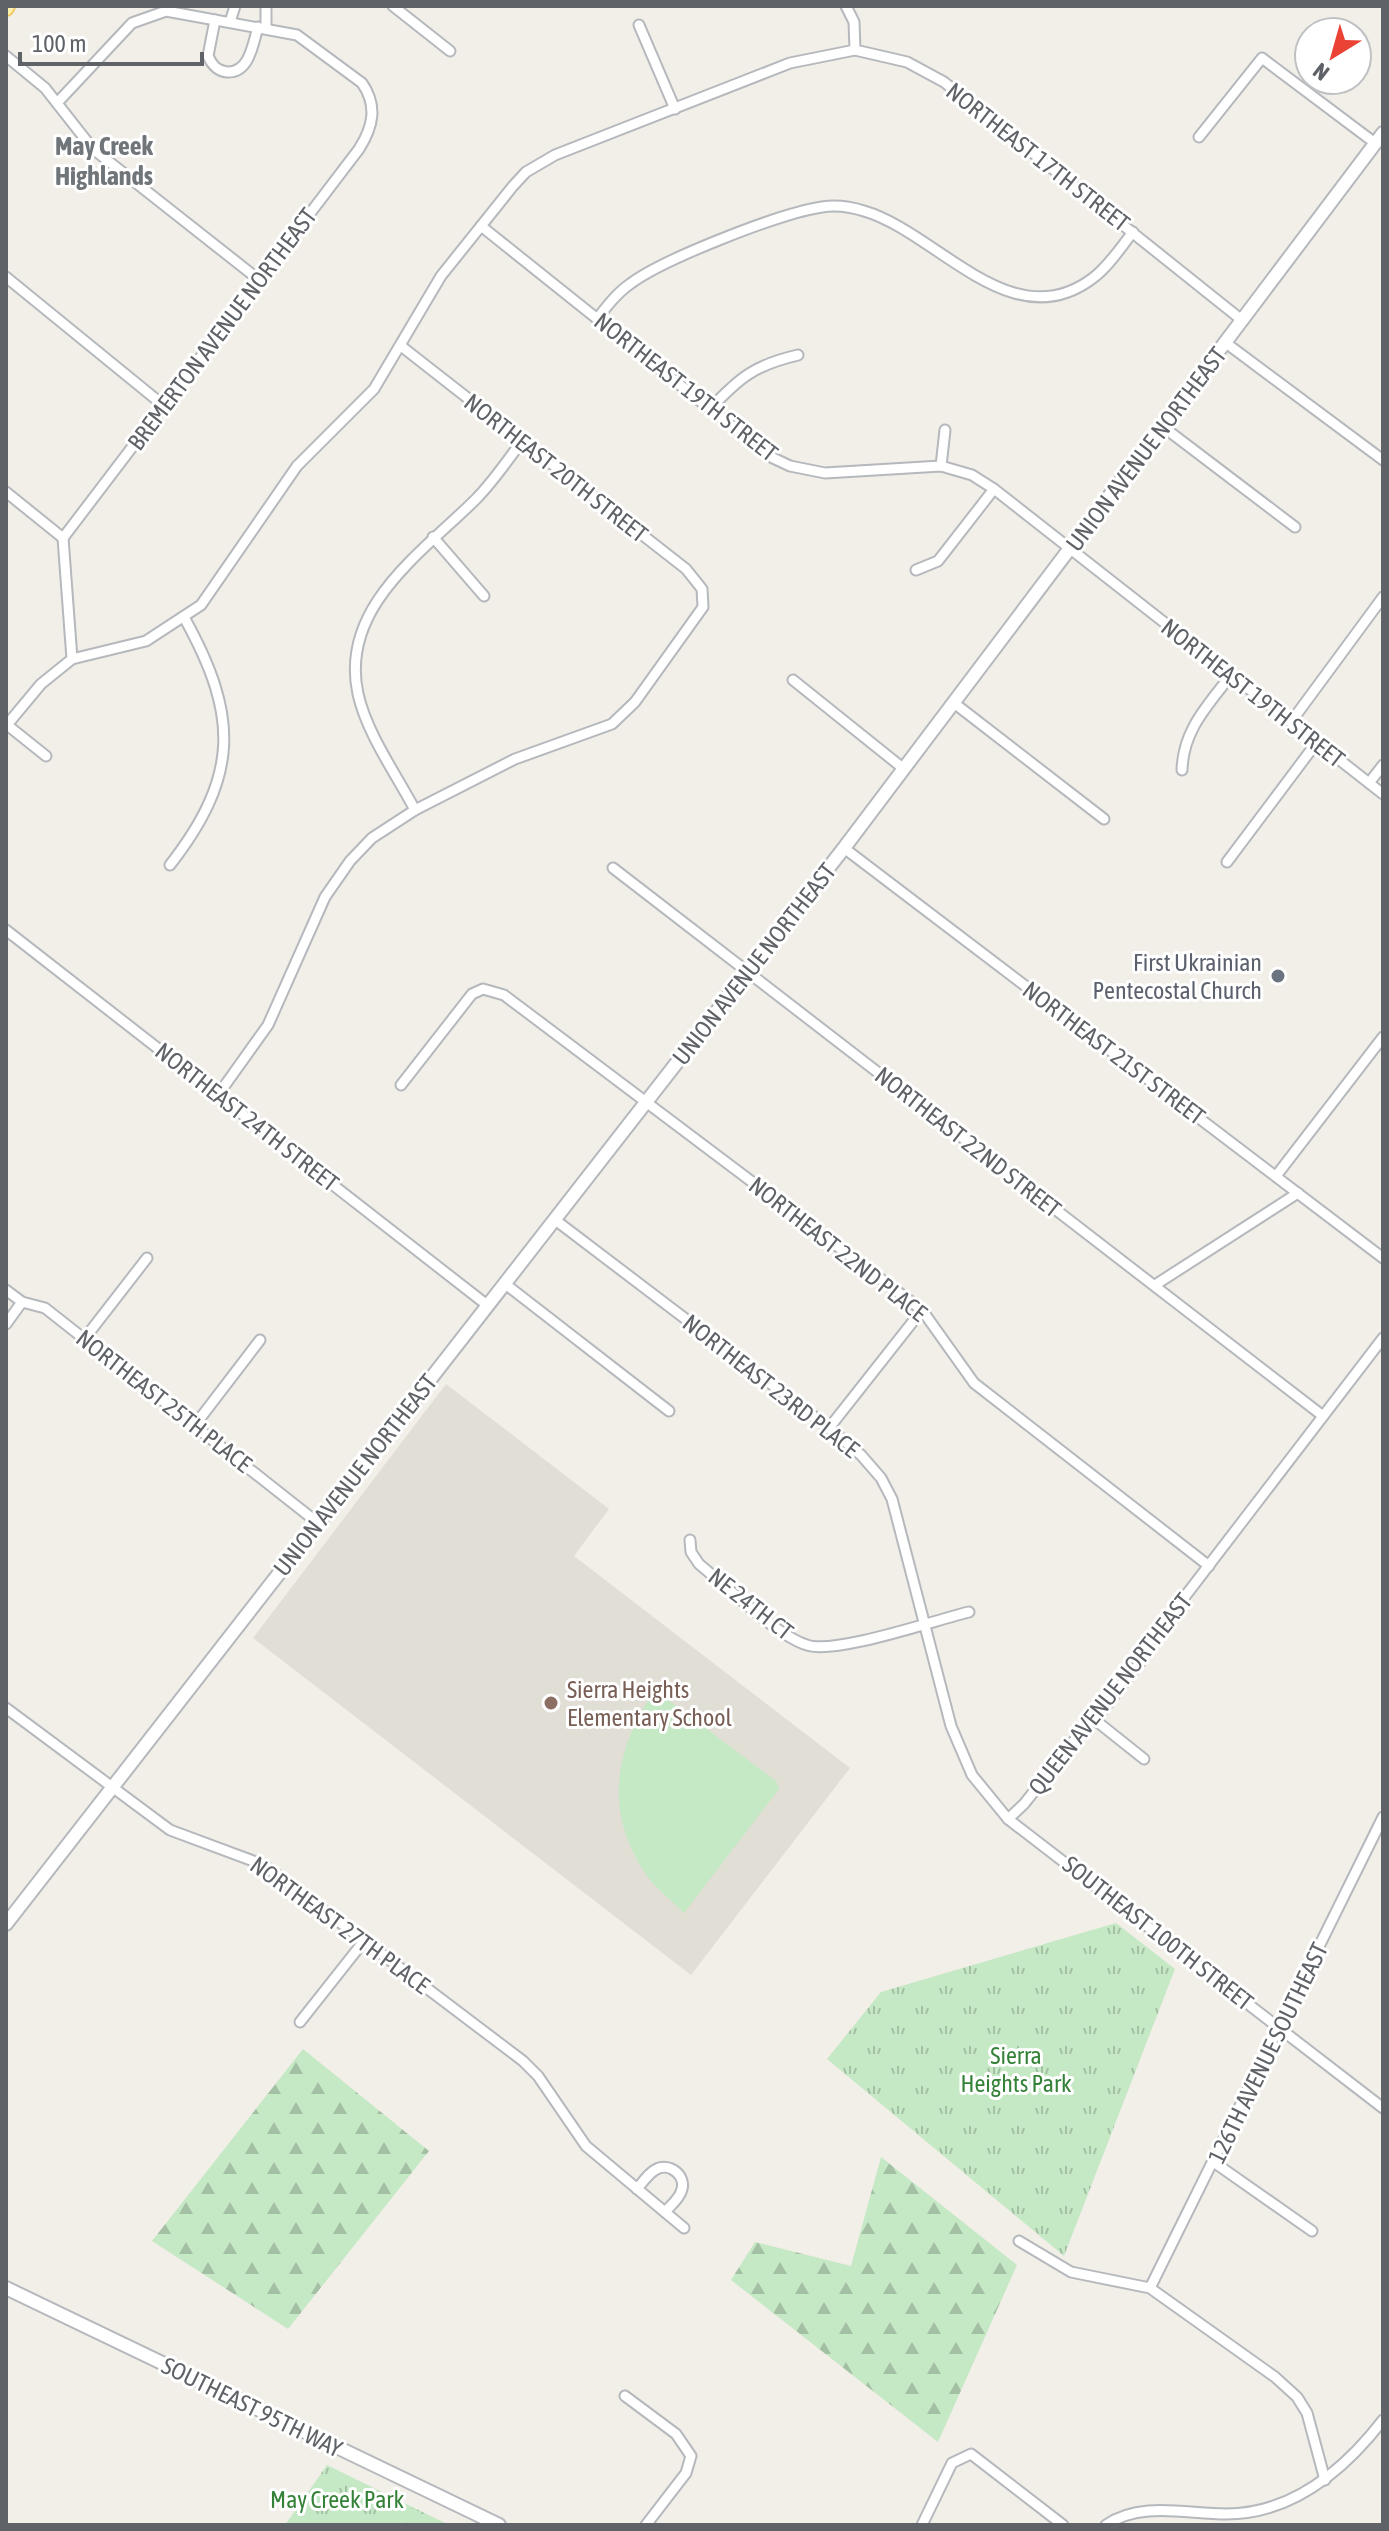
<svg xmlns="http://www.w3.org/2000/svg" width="1389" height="2531" font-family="'Asap Condensed',sans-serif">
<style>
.education{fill:#e1ded6}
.grass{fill:url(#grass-tufts)}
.forest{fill:url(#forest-firs)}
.pitch{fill:#c5e8c5}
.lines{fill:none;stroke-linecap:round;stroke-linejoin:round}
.minor-casing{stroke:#b5b8bc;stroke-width:13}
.tertiary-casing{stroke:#b5b8bc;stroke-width:16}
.primary-casing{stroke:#f2c960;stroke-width:18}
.minor{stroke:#fff;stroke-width:9}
.tertiary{stroke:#fff;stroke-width:12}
.primary{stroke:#fff2af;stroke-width:14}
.worship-dot{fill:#6b7280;stroke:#fff;stroke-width:3}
.education-dot{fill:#8d6e63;stroke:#fff;stroke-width:3}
.labels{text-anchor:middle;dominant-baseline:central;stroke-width:6;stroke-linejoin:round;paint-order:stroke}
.street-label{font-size:24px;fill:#5f6368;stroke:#fff}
.worship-label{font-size:24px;fill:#5b616d;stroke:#fff;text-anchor:end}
.education-label{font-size:24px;fill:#785e54;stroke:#fff;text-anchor:start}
.park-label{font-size:24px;fill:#348238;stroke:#fff}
.neighbourhood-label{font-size:26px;font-weight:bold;fill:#70757a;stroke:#fff}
</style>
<defs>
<pattern id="grass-tufts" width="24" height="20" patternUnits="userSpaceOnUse" patternTransform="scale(2)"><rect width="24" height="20" fill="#c5e8c5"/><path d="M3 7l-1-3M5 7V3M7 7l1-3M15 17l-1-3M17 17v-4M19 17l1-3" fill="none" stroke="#a3c0a4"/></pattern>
<pattern id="forest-firs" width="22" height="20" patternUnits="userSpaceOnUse" patternTransform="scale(2)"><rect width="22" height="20" fill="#c5e8c5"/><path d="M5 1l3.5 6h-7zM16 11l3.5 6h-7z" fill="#a3c0a4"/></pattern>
</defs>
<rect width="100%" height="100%" fill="#f1efe8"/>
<path class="education" d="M 446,1384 L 609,1509 L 574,1556 L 850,1768 L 691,1975 L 253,1638 Z"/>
<g class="grass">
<path d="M 1116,1923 L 1175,1969 L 1064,2256 L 827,2059 L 881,1992 Z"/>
<path d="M 327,2465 L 449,2525 L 285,2525 Z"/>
</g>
<g class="forest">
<path d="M 303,2049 L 429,2151 L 288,2329 L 152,2241 Z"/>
<path d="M 881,2157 L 1017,2265 L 938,2442 L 731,2280 L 755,2242 L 851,2266 Z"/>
<path d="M 402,2504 L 450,2525 L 380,2525 Z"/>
</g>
<path class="pitch" d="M 655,1690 L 776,1781 L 779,1789 L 684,1913 C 672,1901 655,1888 645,1873 C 604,1811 614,1749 655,1690 Z"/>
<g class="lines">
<defs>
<g id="minor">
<path d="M 266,6 L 266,28"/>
<path d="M 393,6 L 450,51"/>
<path d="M 846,6 L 854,22 L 855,50 L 907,62 L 944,82 L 1243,321"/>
<path d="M 215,20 L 208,56 C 212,65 217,71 227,72 C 250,73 253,43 258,27"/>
<path d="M 230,22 L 235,6"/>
<path d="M 639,25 L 675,109"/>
<path d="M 6,56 L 45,88 L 93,149 L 258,279"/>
<path d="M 57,103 L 132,23 L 166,11 L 297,35 L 362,83 C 378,106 373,127 359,149 L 63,538"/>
<path d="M 1199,137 L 1262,58 L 1375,143"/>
<path d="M 481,226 L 710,409 L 773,458 L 790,466 L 825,473 L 941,466 L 972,475 L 994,489 L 1383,794"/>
<path d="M 6,277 L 163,405"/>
<path d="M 597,319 C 607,306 617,293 630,284 C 663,259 781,213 822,207 C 835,205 851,207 864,211 C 937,232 1012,340 1093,278 C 1109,266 1121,247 1133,232"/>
<path d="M 1226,343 L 1383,460"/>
<path d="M 710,409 C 740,377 755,365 798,355"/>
<path d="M 1162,426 L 1295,527"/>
<path d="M 941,466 L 945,430"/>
<path d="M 6,492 L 63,538"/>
<path d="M 433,537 L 484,596"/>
<path d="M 63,538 L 72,659"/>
<path d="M 916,570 L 938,561 L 994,489"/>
<path d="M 793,680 L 904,769"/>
<path d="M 954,703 L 1104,819"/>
<path d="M 1291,722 L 1383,597"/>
<path d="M 6,724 L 46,756"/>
<path d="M 6,726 L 41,684 L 72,659 L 146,641 L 201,605 L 297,466 L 374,389 L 441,276 L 513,186 L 526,172 L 555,155 L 790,63 L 855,50"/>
<path d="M 1182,770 C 1183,730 1208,705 1231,675"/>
<path d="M 1369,783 L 1383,765"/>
<path d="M 415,810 C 396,774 367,734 358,694 C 339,607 423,552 476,499 C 493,482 507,461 522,441"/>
<path d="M 844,848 L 1383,1258"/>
<path d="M 1227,862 L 1317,742"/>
<path d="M 170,865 C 239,776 239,717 185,619"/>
<path d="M 613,868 L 1323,1416"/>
<path d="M 6,930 L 487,1305"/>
<path d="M 401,1085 L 472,994 L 483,989 L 504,995 L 922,1310 L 974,1383 L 1209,1566"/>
<path d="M 218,1095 L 268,1025 L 325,897 L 350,861 L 372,838 L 415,810 L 515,759 L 612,724 L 635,702 L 703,607 L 702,589 L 686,569 L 401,346"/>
<path d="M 1276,1176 L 1383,1037"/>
<path d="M 554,1219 L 829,1428 L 861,1455 L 881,1478 L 892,1499 L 951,1726 L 972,1775 L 1008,1819 L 1383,2108"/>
<path d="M 504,1283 L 669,1411"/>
<path d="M 1155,1285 L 1298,1193"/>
<path d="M 6,1290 L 22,1302 L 45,1308 L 318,1523"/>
<path d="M 6,1324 L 22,1302"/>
<path d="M 85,1338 L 147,1258"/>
<path d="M 195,1425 L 260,1340"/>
<path d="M 829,1428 L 922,1310"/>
<path d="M 690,1540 L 691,1552 L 699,1564 C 725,1585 777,1636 807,1645 C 835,1655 935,1620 969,1612"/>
<path d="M 6,1708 L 170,1830 L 264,1865 L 523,2061 L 538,2076 L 586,2146 L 684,2228"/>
<path d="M 1095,1720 L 1144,1759"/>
<path d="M 1008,1819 L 1024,1804 L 1085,1727 L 1095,1720 L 1141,1661 L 1147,1646 L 1383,1338"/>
<path d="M 300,2022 L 364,1941"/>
<path d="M 1215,2163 L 1312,2231"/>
<path d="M 637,2189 C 642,2183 648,2174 655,2170 C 669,2161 688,2176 681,2192 C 678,2200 670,2206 665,2212"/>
<path d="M 1019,2241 L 1071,2272 L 1150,2288 L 1275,2377 L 1297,2397 L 1307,2413 L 1325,2480"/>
<path d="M 1150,2288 L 1383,1817"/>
<path d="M 625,2396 L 676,2434 L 691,2456 L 686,2473 L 646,2525"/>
<path d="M 922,2525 L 952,2463 L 971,2454 L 1063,2525"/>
<path d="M 1106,2525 C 1141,2501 1186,2514 1226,2514 C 1293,2514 1345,2469 1383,2420"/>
</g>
<g id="tertiary">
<path d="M 6,1924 L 844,848 L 1383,133"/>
<path d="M 6,2288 L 499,2525"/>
</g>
<path id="primary" d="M 6,8 L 7,6"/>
</defs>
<use href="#minor" class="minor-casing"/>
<use href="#tertiary" class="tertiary-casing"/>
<use href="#primary" class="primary-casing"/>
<use href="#minor" class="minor"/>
<use href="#tertiary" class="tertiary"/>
<use href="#primary" class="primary"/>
</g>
<circle class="worship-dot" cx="1278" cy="976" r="8"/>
<circle class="education-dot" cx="551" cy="1703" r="8"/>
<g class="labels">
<g class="street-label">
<text transform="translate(1038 157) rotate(38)">NORTHEAST 17TH STREET</text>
<text transform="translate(222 329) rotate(-53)">BREMERTON AVENUE NORTHEAST</text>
<text transform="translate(686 387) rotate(38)">NORTHEAST 19TH STREET</text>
<text transform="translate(1146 449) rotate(-53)">UNION AVENUE NORTHEAST</text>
<text transform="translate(556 468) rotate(38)">NORTHEAST 20TH STREET</text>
<text transform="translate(1253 693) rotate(38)">NORTHEAST 19TH STREET</text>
<text transform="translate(754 964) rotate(-52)">UNION AVENUE NORTHEAST</text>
<text transform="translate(1114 1053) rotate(37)">NORTHEAST 21ST STREET</text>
<text transform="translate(247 1117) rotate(38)">NORTHEAST 24TH STREET</text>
<text transform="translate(968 1142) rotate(38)">NORTHEAST 22ND STREET</text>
<text transform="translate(838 1249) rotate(38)">NORTHEAST 22ND PLACE</text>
<text transform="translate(771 1386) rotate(38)">NORTHEAST 23RD PLACE</text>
<text transform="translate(164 1401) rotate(38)">NORTHEAST 25TH PLACE</text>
<text transform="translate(355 1475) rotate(-52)">UNION AVENUE NORTHEAST</text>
<text transform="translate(751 1604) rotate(38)">NE 24TH CT</text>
<text transform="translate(1110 1694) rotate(-52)">QUEEN AVENUE NORTHEAST</text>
<text transform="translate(340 1925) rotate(36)">NORTHEAST 27TH PLACE</text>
<text transform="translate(1158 1933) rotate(38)">SOUTHEAST 100TH STREET</text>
<text transform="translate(1268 2053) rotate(-64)">126TH AVENUE SOUTHEAST</text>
<text transform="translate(252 2407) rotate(26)">SOUTHEAST 95TH WAY</text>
</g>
<g class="worship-label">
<text x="1262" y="962">First Ukrainian<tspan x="1262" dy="28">Pentecostal Church</tspan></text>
</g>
<g class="education-label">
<text x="567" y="1689">Sierra Heights<tspan x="567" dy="28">Elementary School</tspan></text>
</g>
<g class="park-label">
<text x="1016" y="2055">Sierra<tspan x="1016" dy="28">Heights Park</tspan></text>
<text x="337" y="2499">May Creek Park</text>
</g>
<g class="neighbourhood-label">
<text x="104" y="146">May Creek<tspan x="104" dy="30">Highlands</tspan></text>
</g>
</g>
<rect width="1389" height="2531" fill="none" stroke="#5f6368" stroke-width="16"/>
<g transform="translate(1333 56) rotate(217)"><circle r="38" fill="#ffffff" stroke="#bfc1c3" stroke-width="2"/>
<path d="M0-6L14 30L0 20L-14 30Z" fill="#ea4335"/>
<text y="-12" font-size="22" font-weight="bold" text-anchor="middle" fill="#5f6368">N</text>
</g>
<path d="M20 52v12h182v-12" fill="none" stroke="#5f6368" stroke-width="4"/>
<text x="32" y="52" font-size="24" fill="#5f6368" stroke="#ffffff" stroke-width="6" paint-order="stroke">100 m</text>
</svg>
